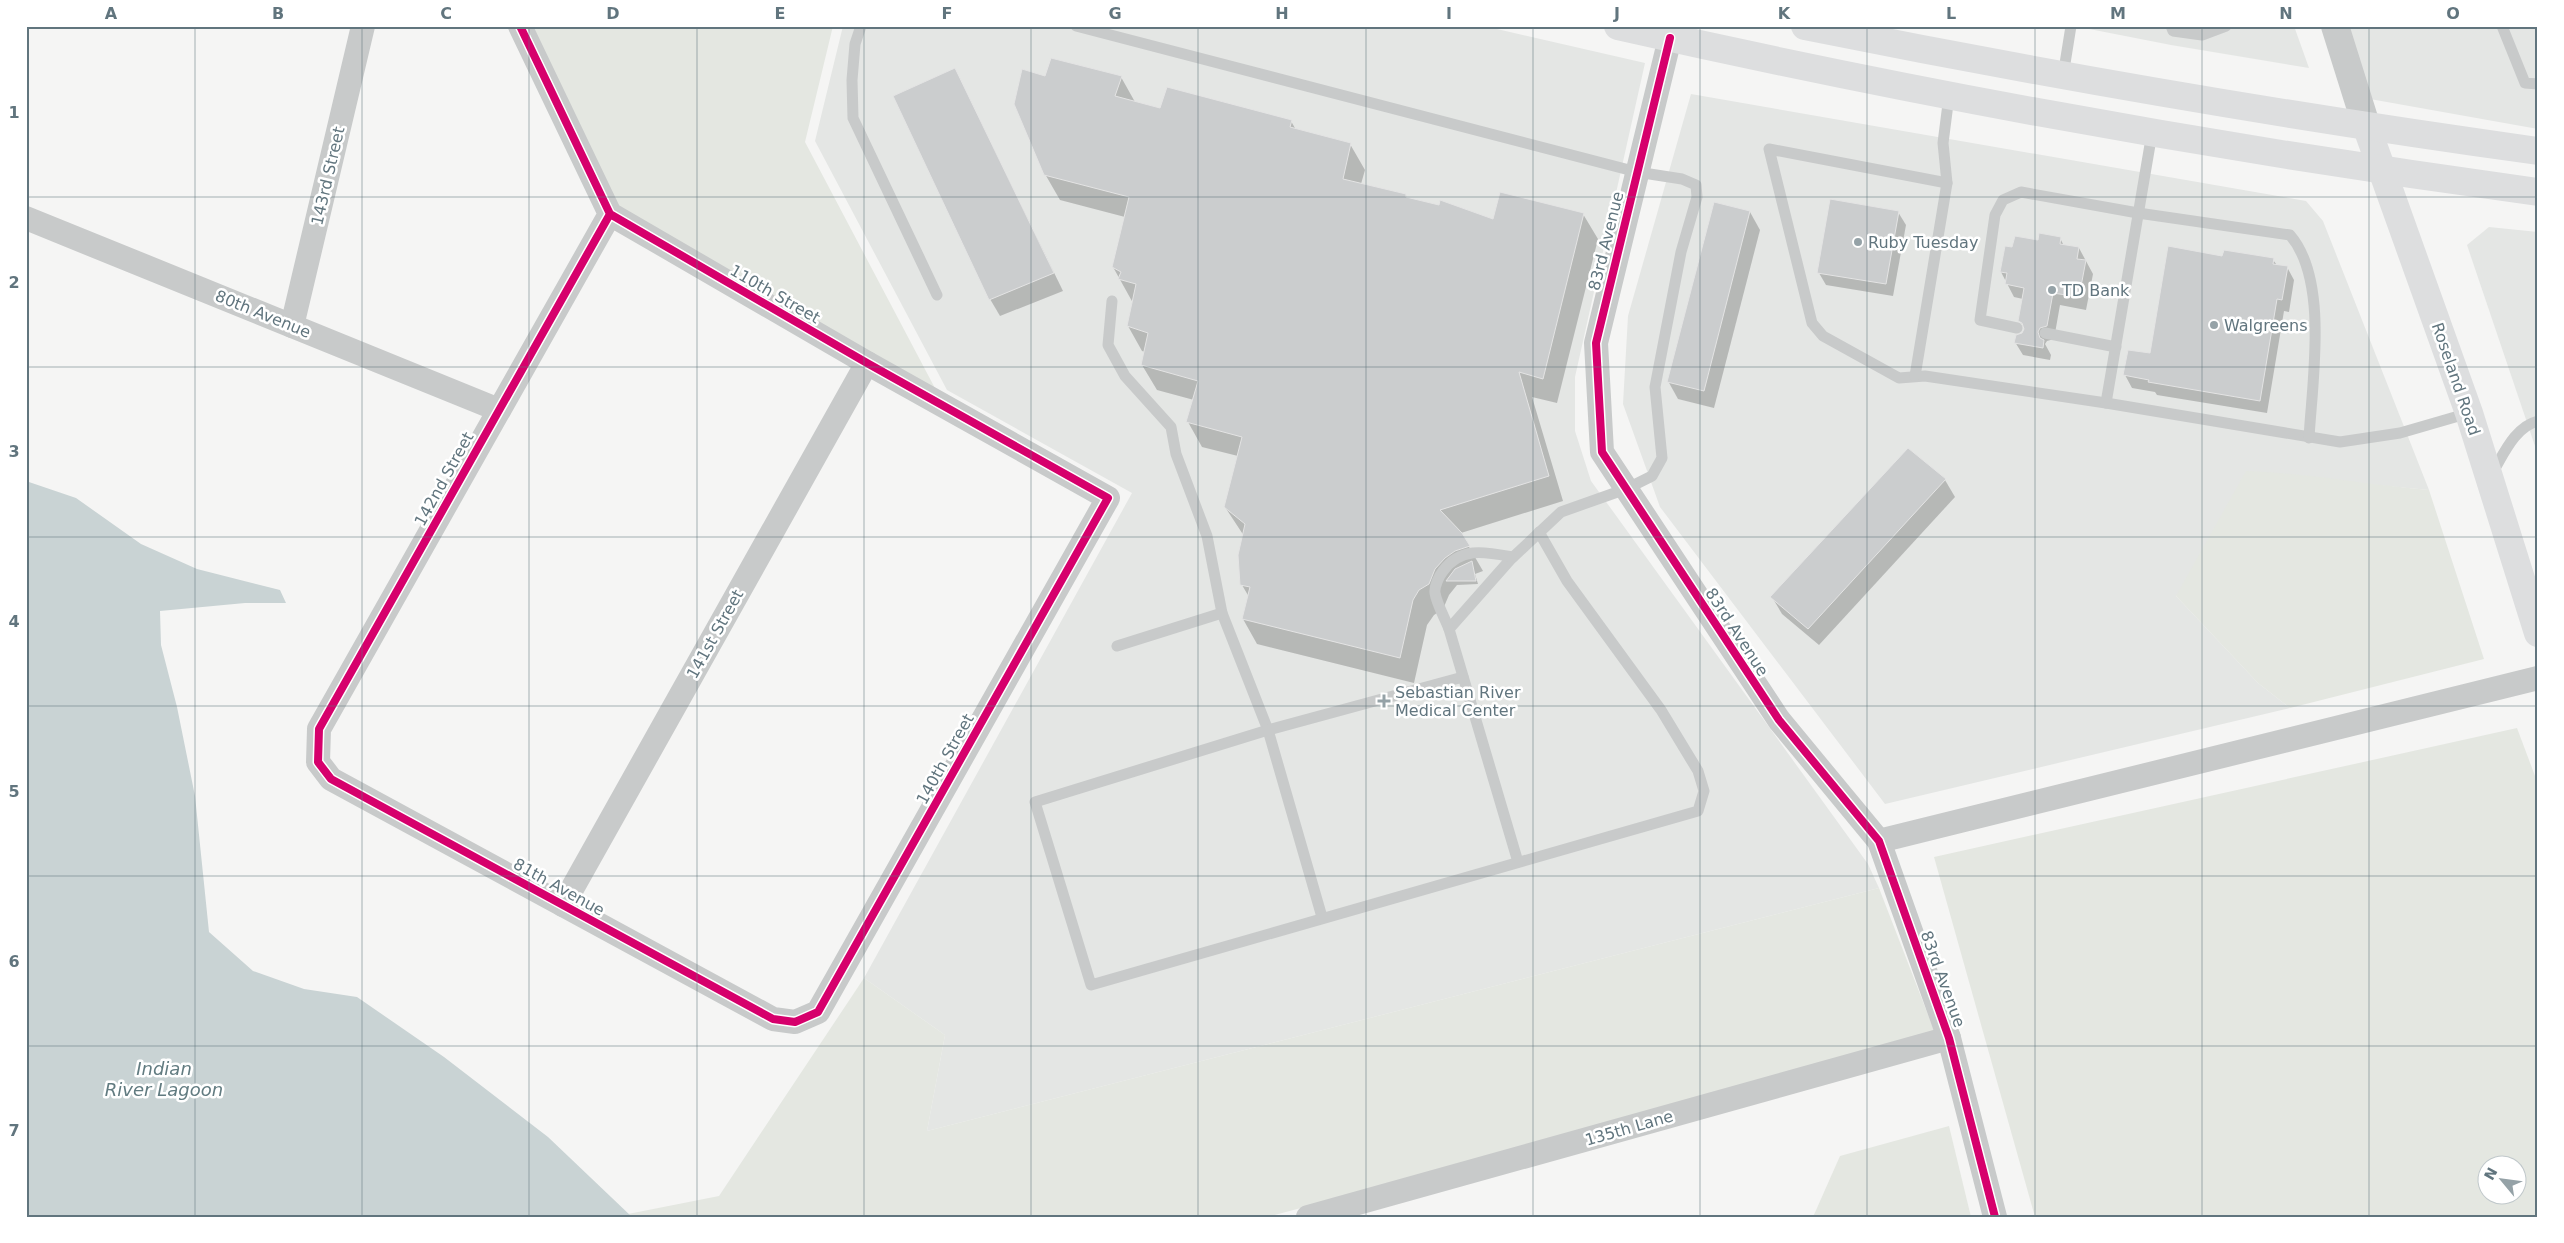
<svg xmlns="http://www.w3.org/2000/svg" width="2564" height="1243" font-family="'DejaVu Sans',sans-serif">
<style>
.built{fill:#e4e6e4}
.green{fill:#e4e7e1;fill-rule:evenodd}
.water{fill:#c9d3d4}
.shadow{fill:#0003}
.building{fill:#cbcdce;stroke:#e4e4e4}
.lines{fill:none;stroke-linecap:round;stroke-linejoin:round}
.service{stroke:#c8caca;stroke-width:11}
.minor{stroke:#c8caca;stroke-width:24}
.tertiary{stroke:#c8caca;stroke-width:28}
.secondary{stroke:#dddedf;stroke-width:28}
.primary{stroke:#dddedf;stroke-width:28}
.cycleway-casing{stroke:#fff;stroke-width:11}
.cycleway{stroke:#d6006c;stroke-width:8}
.grid{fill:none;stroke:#61757e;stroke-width:1;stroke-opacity:0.55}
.poi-dot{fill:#95a2a7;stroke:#fff;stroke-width:2}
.labels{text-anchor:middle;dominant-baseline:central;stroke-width:5;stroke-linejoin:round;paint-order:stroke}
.street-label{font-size:16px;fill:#61757e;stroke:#fff}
.poi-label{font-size:16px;fill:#61757e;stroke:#fff;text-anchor:start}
.water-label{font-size:18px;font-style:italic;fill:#617b80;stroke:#fff}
.neatline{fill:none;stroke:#61757e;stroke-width:2}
.grid-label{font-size:16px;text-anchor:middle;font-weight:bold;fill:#61757e}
</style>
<rect width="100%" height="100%" fill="#f5f5f4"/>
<g class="built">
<path d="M 843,26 L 1484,26 L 1645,63 L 1575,377 L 1575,431 L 1591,481 L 1868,864 L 1879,888 L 927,1131 L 945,1035 L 864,978 L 1132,493 L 947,390 L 815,141 Z"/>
<path d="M 2074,26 L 2294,26 L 2309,68 L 2171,45 Z"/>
<path d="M 2347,26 L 2538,26 L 2538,129 L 2370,99 Z"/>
<path d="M 1691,94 L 2306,201 L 2323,221 L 2429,490 L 2365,484 L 2176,596 L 2258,683 L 2290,708 L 1885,804 L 1660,507 L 1623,404 L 1628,316 Z"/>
<path d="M 2489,227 L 2538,232 L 2538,455 L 2467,245 Z"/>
</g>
<g class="green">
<path d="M 527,26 L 833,26 L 805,142 L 937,392 L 615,220 Z"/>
<path d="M 2246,471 C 2308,473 2368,485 2429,490 L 2484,659 L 2290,708 L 2258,683 L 2176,596 Z"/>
<path d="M 2517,728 L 2538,784 L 2538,1217 L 2035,1217 L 1934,857 ZM 2486,1166 L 2516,1166 L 2516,1196 L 2486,1196 Z"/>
<path d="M 1879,888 L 1937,1038 L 1267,1217 L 632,1217 L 628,1214 L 719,1196 L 864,978 L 945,1035 L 927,1131 Z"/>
<path d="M 1949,1126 L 1971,1217 L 1813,1217 L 1840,1156 Z"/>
</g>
<path class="water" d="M 26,481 L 76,498 L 141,544 L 197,569 L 280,590 L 286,603 L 245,603 L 160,611 L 161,645 L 177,707 L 195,796 L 209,932 L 253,971 L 304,989 L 357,997 L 444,1057 L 548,1137 L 632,1217 L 26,1217 Z"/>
<g class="shadow">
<path d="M 955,70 L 1063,291 L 1000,316 L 990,299 Z"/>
<path d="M 1046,77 L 1121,77 L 1135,102 L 1161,110 L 1291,121 L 1296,130 L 1350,144 L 1365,170 L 1361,184 L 1406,195 L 1407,199 L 1494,220 L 1583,214 L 1598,239 L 1557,403 L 1532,397 L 1563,501 L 1461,533 L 1483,571 L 1475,574 L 1478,584 L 1457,585 L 1449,595 L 1443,609 L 1434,615 L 1427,625 L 1414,683 L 1257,644 L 1243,619 L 1249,597 L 1242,585 L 1244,536 L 1225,507 L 1238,456 L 1202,447 L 1188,422 L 1194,400 L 1157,390 L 1142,365 L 1145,352 L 1142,351 L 1128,326 L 1133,303 L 1113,267 L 1125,217 L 1060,200 L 1045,174 Z"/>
<path d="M 1750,212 L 1760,230 L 1714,408 L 1678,399 L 1668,381 Z"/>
<path d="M 1898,212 L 1906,225 L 1893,296 L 1826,285 L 1819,273 Z"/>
<path d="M 2060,238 L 2064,246 L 2079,248 L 2093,274 L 2086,310 L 2060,305 L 2054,339 L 2047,341 L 2045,344 L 2051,355 L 2050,360 L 2023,355 L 2015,342 L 2025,330 L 2020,320 L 2023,299 L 2014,297 L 2001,272 L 2013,249 L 2039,241 Z"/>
<path d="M 2223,257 L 2273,260 L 2277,265 L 2287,267 L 2294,280 L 2289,312 L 2284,311 L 2267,413 L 2157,395 L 2155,392 L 2132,388 L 2125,375 L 2151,355 Z"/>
<path d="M 1945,480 L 1955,497 L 1819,645 L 1782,614 L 1772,597 Z"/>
</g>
<g class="building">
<path d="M 1051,58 L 1122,76 L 1115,96 L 1160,108 L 1167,87 L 1292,120 L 1290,127 L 1351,143 L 1343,179 L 1406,194 L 1406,197 L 1439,205 L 1440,200 L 1493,219 L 1500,192 L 1584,213 L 1543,379 L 1519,372 L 1549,476 L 1440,510 L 1462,533 L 1470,546 L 1455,551 L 1445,558 L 1435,569 L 1429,584 L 1419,590 L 1413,600 L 1400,658 L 1242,619 L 1250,587 L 1240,585 L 1238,555 L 1245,524 L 1224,507 L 1242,437 L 1186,422 L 1198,381 L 1141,365 L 1148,333 L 1127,326 L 1136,284 L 1118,279 L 1121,272 L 1112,267 L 1129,197 L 1044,175 L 1014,104 L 1022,69 L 1045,76 Z"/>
<path d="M 955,68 L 1054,273 L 989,300 L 893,96 Z"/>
<path d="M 1830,199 L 1899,211 L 1886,284 L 1817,273 Z"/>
<path d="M 1714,202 L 1750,211 L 1704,391 L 1667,382 Z"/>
<path d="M 2039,233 L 2061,237 L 2060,244 L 2079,247 L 2077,259 L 2086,260 L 2079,297 L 2053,293 L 2047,326 L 2040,328 L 2038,332 L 2040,338 L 2044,340 L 2043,348 L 2014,343 L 2016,335 L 2022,333 L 2024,329 L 2022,323 L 2018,321 L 2024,288 L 2005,284 L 2007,273 L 2000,272 L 2005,246 L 2012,247 L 2015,236 L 2038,240 Z"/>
<path d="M 2168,246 L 2222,256 L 2224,250 L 2274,258 L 2273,264 L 2288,266 L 2282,300 L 2277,299 L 2260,401 L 2148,382 L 2149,380 L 2123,375 L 2128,350 L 2150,353 Z"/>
<path d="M 1908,448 L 1946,479 L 1808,629 L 1770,597 Z"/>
<path d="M 1472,561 L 1476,581 L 1446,581 L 1455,569 Z"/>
</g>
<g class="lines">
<g class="service">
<path d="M 861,26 L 855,44 L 852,80 L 853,118 L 937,295"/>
<path d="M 1076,26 L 1637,172 L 1682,179 L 1696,185 L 1697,197 L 1681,252 L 1655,387 L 1662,458 L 1652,476 L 1626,489 L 1561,512 L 1510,560 L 1449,629"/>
<path d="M 2171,26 L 2173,31 L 2202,35 L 2226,26"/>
<path d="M 2502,26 L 2525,83 L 2538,84"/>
<path d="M 2063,76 L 2071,26"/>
<path d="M 1947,183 L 1769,149 L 1812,323 L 1823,336 L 1899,378 L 1925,376 L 2106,403 L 2340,442 L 2400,433 L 2469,413"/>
<path d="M 1112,301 L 1108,345 L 1125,376 L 1171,427 L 1176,454 L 1207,536 L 1222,613 L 1268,730 L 1322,917"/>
<path d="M 2017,328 L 1980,320 L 1995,215 L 2003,200 L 2021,192 L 2138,213 L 2290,235 C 2329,280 2312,382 2309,438"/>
<path d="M 2045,333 L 2116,347"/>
<path d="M 1915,376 L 1947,183 L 1943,143 L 1949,96"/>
<path d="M 2106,403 L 2152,133"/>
<path d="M 2491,475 C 2503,456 2514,427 2538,421"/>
<path d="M 1513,557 C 1486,552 1461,546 1443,571 C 1439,576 1434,587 1435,593 C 1437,605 1445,618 1449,629 L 1518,862"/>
<path d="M 1117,646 L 1222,613"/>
<path d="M 1463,677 L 1268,730 L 1035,802 L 1091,985 L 1698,811 L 1704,791 L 1698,771 L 1661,710 L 1567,581 L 1539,532"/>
</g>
<g class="minor">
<path d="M 520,26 L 610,214 L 867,363 L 1108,498 L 818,1012 L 795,1022 L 773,1019 L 331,779 L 318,762 L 319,729 L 610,214"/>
<path d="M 1670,38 L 1596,343 L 1602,452 L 1779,720 L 1879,841 L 1949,1038 L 1995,1217"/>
<path d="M 26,218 L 499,410"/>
<path d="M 292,326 L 363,26"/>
<path d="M 1879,841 L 2538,678"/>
<path d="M 563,905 L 867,363"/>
<path d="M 1308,1217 L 1949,1038"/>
</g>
<path class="tertiary" d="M 2335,26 L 2367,128"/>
<path class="secondary" d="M 2367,128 L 2469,413 L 2538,633"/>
<g class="primary">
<path d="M 1618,26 C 1922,95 2229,150 2538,192"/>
<path d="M 1805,26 C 2048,75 2292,117 2538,151"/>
</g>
<defs>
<g id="cycleway">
<path d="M 520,26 L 610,214 L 867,363 L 1108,498 L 818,1012 L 795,1022 L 773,1019 L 331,779 L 318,762 L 319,729 L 610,214"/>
<path d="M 1670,38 L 1596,343 L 1602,452 L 1779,720 L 1879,841 L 1949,1038 L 1995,1217"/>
</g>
</defs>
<use href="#cycleway" class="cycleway-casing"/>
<use href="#cycleway" class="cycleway"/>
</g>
<path class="grid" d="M 195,26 L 195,1217M 362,26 L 362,1217M 529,26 L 529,1217M 697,26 L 697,1217M 864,26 L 864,1217M 1031,26 L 1031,1217M 1198,26 L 1198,1217M 1366,26 L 1366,1217M 1533,26 L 1533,1217M 1700,26 L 1700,1217M 1867,26 L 1867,1217M 2035,26 L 2035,1217M 2202,26 L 2202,1217M 2369,26 L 2369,1217M 26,197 L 2538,197M 26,367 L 2538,367M 26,537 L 2538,537M 26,706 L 2538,706M 26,876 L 2538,876M 26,1046 L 2538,1046"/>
<g class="poi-dot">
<circle cx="1858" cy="242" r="5"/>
<circle cx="2052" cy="290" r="5"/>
<circle cx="2214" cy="325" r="5"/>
<path d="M1381.5 693.5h5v5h5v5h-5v5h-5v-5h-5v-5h5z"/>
</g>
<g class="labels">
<g class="street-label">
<text transform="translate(328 176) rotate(-77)">143rd Street</text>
<text transform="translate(1606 241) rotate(-76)">83rd Avenue</text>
<text transform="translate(775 294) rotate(30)">110th Street</text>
<text transform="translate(263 314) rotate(22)">80th Avenue</text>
<text transform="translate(2456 379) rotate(71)">Roseland Road</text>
<text transform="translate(444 479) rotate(-61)">142nd Street</text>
<text transform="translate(1737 632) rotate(57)">83rd Avenue</text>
<text transform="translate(715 634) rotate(-61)">141st Street</text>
<text transform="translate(945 759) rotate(-61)">140th Street</text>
<text transform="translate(559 887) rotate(29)">81th Avenue</text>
<text transform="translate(1943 979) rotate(70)">83rd Avenue</text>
<text transform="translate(1629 1128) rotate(-16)">135th Lane</text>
</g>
<g class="poi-label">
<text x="1868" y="242">Ruby Tuesday</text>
<text x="2062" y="290">TD Bank</text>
<text x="2224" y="325">Walgreens</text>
<text x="1395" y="692">Sebastian River<tspan x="1395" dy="18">Medical Center</tspan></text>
</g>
<g class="water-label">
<text x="164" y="1068">Indian<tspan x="164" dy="21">River Lagoon</tspan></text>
</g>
</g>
<rect width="2564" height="1243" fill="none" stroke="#ffffff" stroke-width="55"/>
<g transform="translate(2502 1180) rotate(299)"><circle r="24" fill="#ffffff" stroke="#c0c8cb"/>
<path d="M0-4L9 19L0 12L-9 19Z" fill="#95a2a7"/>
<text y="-8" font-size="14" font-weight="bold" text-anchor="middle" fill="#61757e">N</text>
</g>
<rect x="28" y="28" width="2508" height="1188" class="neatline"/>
<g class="grid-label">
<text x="111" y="19">A</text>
<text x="278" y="19">B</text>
<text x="446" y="19">C</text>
<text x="613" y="19">D</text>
<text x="780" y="19">E</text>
<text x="947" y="19">F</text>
<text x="1115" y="19">G</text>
<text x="1282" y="19">H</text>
<text x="1449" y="19">I</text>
<text x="1617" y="19">J</text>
<text x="1784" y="19">K</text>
<text x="1951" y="19">L</text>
<text x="2118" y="19">M</text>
<text x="2286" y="19">N</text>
<text x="2453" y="19">O</text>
<text x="14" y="118">1</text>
<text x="14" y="288">2</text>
<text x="14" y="457">3</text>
<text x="14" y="627">4</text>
<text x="14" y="797">5</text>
<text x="14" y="967">6</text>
<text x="14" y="1136">7</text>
</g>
</svg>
